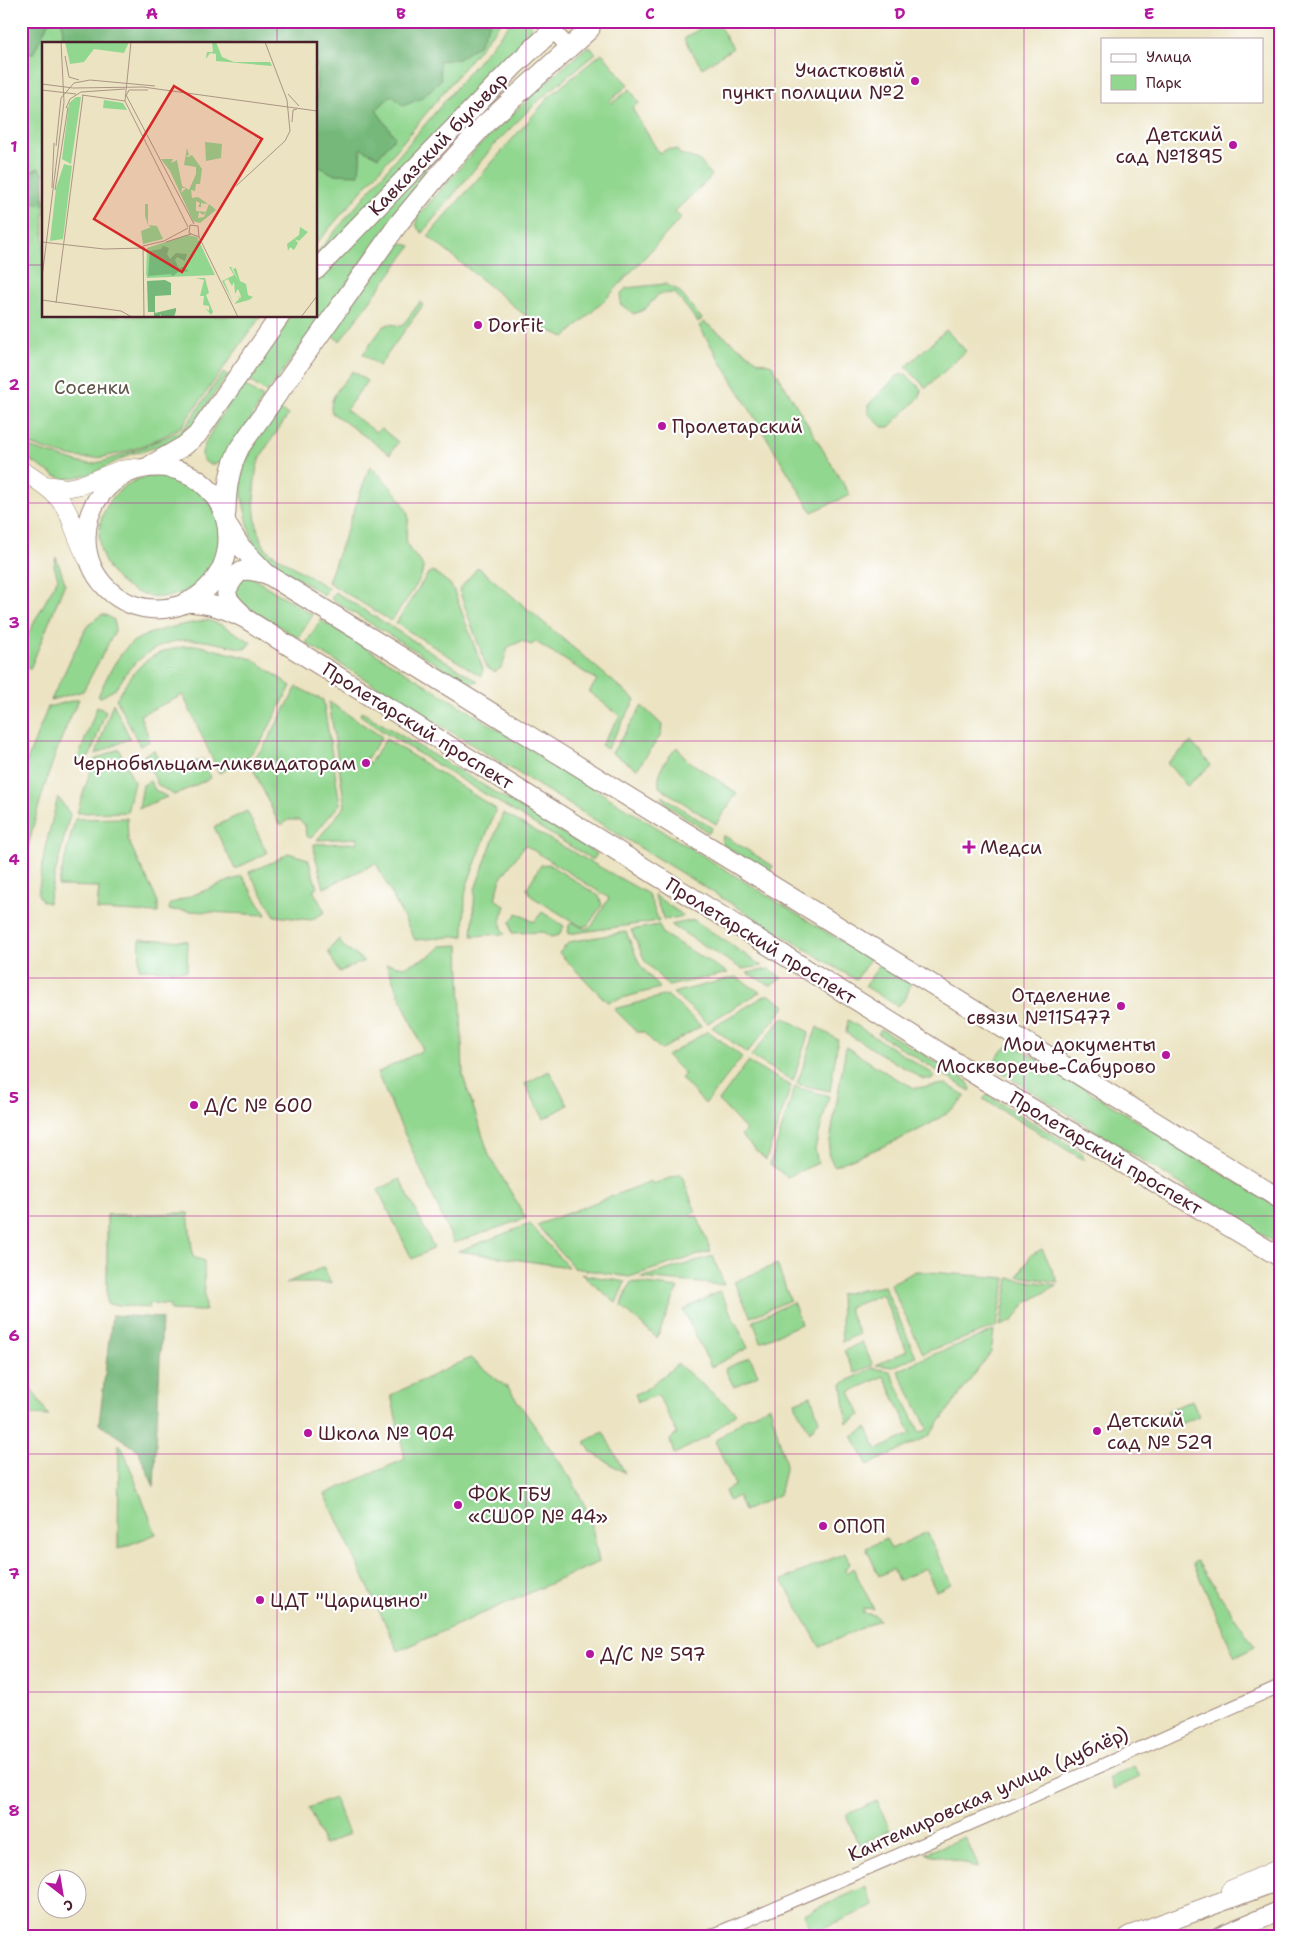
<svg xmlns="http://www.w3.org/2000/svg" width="1301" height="1957" font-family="'Shantell Sans',sans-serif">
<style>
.green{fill:#92d790;stroke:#6e7b5e}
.forest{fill:#75b87a;stroke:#606c52}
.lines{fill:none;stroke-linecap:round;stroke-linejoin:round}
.minor-casing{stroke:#9a8176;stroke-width:14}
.tertiary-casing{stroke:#9a8176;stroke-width:17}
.secondary-casing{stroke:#9a8176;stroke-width:19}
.primary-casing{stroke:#9a8176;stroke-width:21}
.minor{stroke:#fff;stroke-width:12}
.tertiary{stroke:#fff;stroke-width:15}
.secondary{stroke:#fff;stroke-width:18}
.primary{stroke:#fff;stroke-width:19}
.grid{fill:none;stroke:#b5179e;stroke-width:1;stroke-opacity:0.55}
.poi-dot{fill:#b5179e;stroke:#fff;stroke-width:2}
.labels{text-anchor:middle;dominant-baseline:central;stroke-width:4.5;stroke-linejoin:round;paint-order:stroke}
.poi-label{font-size:19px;fill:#4a1f2b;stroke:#fff;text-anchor:start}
.street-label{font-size:19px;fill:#4a1f2b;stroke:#fff}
.park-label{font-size:19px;fill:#605649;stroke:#fff}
.inset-road{fill:none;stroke:#ab9585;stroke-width:1}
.view{fill:#d62828;fill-opacity:0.15;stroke:#d62828;stroke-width:2.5}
.inset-edge{fill:none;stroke:#4a1f2b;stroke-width:2.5}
.neatline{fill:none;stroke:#b5179e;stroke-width:2}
.grid-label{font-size:16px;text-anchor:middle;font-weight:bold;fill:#b5179e}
</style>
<rect width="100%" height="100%" fill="#fff"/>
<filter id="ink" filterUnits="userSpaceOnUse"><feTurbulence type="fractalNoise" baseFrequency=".02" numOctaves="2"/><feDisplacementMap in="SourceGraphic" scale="10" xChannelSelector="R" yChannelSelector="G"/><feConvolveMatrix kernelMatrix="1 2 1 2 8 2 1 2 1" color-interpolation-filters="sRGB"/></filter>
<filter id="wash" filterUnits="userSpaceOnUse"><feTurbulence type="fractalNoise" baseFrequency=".0096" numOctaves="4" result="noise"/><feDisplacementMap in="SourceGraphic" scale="20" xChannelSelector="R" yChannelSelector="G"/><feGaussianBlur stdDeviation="1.12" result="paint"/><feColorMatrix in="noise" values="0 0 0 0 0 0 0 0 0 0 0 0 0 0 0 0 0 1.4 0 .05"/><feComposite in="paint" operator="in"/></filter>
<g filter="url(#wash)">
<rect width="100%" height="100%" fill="#ebe3c1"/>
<g class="green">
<path d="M 21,21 L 502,21 L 383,166 L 316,244 L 316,44 L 44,44 L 44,316 L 261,316 L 182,426 C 156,442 114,460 84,458 C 65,457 40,447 21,442 Z"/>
<path d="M 512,21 L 531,21 C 534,31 528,39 522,47 L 316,261 L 316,254 Z"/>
<path d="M 711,21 L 716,21 L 733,48 L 702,68 L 684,39 Z"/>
<path d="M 587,47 L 590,47 L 596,53 L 538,101 L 495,144 L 422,233 C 416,227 415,224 418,216 L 477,148 L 544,84 Z"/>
<path d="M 602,53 L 628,85 L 610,101 L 612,103 L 630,89 L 639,103 L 632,108 L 659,153 L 668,149 L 677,150 L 680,154 L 699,160 L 712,176 L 675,211 L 681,218 L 606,299 L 565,337 L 538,326 L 428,236 L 550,96 Z"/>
<path d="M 433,160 L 405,202 L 267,393 L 247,379 L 291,316 L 316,316 L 316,281 L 353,238 Z"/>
<path d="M 400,243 L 411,246 L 340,341 L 330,334 L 395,245 Z"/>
<path d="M 665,284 L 678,290 L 702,319 L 698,322 L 675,293 L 659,294 L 645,309 L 634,314 L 620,304 L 621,294 L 626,288 Z"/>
<path d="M 420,302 L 423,305 L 379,366 L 363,354 L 383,327 L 389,324 L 402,326 Z"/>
<path d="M 704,322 L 758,361 L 772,365 L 850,495 L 812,512 L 699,326 Z"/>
<path d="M 946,330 L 966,351 L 926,388 L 906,367 Z"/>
<path d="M 353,371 L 367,381 L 346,410 L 376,432 L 381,428 L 398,442 L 390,454 L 332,413 C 327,398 344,382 353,371 Z"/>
<path d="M 223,373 L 228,375 L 189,430 L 167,443 L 141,452 L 133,453 L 91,474 L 66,479 L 55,476 L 21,454 L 21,445 L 81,463 L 92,464 L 105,461 L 141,448 L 184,429 Z"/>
<path d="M 906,374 L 921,389 L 920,397 L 889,427 L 882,427 L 868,413 L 868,405 L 897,376 Z"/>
<path d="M 243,384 L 263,398 C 252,416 239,443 226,458 C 219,466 204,468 202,455 C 201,442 234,397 243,384 Z"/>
<path d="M 279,409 L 288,415 C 279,430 266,445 259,461 C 251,481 252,536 268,551 L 328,588 L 324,595 L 267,560 C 254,549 250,536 247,519 C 245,509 242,499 241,488 C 240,458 263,433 279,409 Z"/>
<path d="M 370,466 C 382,477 405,500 408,515 C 410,526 403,534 408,546 C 410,554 422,559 423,568 C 423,580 399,610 391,621 L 328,582 Z"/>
<circle cx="160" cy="536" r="61"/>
<path d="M 56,557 L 65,583 L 30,669 L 21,664 L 21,647 L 58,578 L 54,566 Z"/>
<path d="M 478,567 L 635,700 L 607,749 L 601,745 L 620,716 L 589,692 L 597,680 L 536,642 L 531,645 L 522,641 L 508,647 L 502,667 L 495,672 L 487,668 L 459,590 Z"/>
<path d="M 433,571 L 450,584 L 454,591 L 483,669 L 481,676 L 396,623 L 427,575 Z"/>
<path d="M 239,577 L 251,577 L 313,615 L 298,638 L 235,599 L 232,595 Z"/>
<path d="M 335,592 L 478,681 L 469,684 L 331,599 Z"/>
<path d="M 101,615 L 106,615 L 114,620 L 115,631 L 83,691 L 51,700 L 86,628 L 91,622 Z"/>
<path d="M 207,620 L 222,625 L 251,642 L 245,649 C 197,639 170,629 130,668 C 125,673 122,681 117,687 C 113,691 106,694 101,697 L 98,696 C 106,679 114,661 127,647 C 143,630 185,625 207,620 Z"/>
<path d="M 321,620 L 870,959 L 856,980 L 306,643 Z"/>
<path d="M 196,645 L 253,659 L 291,686 L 261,742 L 245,760 L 219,773 L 183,695 L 140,715 L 150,741 L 140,746 L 116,699 C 140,661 150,650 196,645 Z"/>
<path d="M 297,687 L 323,700 L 340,804 L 311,838 L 306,836 L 305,825 L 299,820 L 288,820 L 282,825 L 278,822 L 250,762 L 264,747 Z"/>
<path d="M 79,699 C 51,756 34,817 21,879 L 21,776 L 48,707 Z"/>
<path d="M 329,702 L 382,737 L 365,761 L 370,763 L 386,739 L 496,809 L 467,885 L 465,896 L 464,936 L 415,940 L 376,863 L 324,888 L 315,855 L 314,844 L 356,843 L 358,838 L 317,840 L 345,806 Z"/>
<path d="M 113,703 L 130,738 L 96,754 Z"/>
<path d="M 642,706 L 662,725 L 661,735 L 637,769 L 612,753 Z"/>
<path d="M 97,707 L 106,711 L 90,756 L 76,764 Z"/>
<path d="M 362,712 L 597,854 L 593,860 L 382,731 L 360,715 Z"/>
<path d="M 1191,742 L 1211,765 L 1187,786 L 1167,763 Z"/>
<path d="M 677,747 L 687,760 L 737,793 L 716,824 L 659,787 C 657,769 666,760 677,747 Z"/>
<path d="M 119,749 L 134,782 L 127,812 L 77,813 L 94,760 Z"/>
<path d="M 154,750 L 166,775 L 202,759 L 211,778 L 174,795 L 158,785 L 144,755 Z"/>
<path d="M 150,781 L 155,790 L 167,797 L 139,808 L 143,785 Z"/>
<path d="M 662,796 L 712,828 L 709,833 L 667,805 Z"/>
<path d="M 58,797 L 70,814 L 48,903 L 42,901 L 38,894 L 45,848 Z"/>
<path d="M 247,811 L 267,853 L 235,869 L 214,827 Z"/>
<path d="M 503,813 L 648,894 L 659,921 L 568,934 L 569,925 L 572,922 L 585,929 L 592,926 L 609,898 L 525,845 L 501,878 L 495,899 L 505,906 C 501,917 498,923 505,934 L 472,936 L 475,889 Z"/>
<path d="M 127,818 L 128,840 L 158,902 L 158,913 L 97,910 L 99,887 L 58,886 L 75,819 Z"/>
<path d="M 723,835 L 773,866 L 769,873 L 722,844 Z"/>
<path d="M 288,853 L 308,859 L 317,887 L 313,890 L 325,912 L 311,920 L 275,916 L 249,872 L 275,861 Z"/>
<path d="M 548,864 L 599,896 L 602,905 L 588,925 L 582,927 L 531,896 L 527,888 L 541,865 Z"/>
<path d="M 242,876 L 266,915 L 169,910 L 170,904 Z"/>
<path d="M 654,895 L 684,916 L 664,920 Z"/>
<path d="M 542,912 L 564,926 L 559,935 L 551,937 L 543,932 L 512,933 L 510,922 L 517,913 L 534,922 Z"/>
<path d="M 694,920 L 762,966 L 742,969 L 671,925 Z"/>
<path d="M 659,925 L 663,934 L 728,973 L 668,986 L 645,961 L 631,930 Z"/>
<path d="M 626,932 L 640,965 L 660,988 L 607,1002 L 559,953 L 569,942 Z"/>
<path d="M 140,939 L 188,941 L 187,971 L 139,969 Z"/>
<path d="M 339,939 L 343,946 L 364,961 L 339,972 L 328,951 Z"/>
<path d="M 459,945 L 463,1076 L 489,1155 L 526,1218 L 454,1243 L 377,1073 L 423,1050 L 386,964 L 404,967 L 432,955 L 441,946 Z"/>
<path d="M 880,964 L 911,983 L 906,998 L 897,1006 L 865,986 Z"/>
<path d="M 769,969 L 782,978 L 771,986 L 747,973 Z"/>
<path d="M 736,977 L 760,992 L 708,1023 L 673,993 Z"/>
<path d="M 768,994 L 786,1006 L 747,1053 L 712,1027 Z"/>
<path d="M 667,995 L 701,1026 L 661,1050 L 643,1032 L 637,1032 L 614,1009 Z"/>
<path d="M 783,1017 L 809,1032 L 793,1081 L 751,1056 Z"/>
<path d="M 848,1020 L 933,1074 L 933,1079 L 923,1079 L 846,1033 Z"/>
<path d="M 817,1027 L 838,1040 L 830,1091 L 797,1084 Z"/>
<path d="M 881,1029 L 967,1081 L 971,1089 L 970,1091 L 878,1034 Z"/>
<path d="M 708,1031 L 742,1057 L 705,1104 L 681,1078 L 685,1074 L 667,1056 Z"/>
<path d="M 1011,1043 L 1280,1209 L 1280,1246 L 993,1067 L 997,1056 Z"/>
<path d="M 846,1047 L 893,1077 L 915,1088 L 946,1084 L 966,1096 C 937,1129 875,1149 834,1166 L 828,1153 Z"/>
<path d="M 748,1062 L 791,1086 L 766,1160 L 741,1136 L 746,1130 L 719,1101 Z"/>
<path d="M 549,1071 L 568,1105 L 544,1119 L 525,1084 Z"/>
<path d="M 795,1087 L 829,1096 L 815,1149 L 818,1163 L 787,1177 L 770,1164 Z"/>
<path d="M 987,1095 L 1078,1150 L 1082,1153 L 1084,1160 L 983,1099 Z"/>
<path d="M 681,1174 L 696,1212 L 691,1214 L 692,1217 L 697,1216 L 711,1251 L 629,1277 L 574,1268 L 537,1225 L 651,1181 L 653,1184 Z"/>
<path d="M 400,1179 L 434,1248 L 412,1259 L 378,1190 Z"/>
<path d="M 188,1213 L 193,1257 L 204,1261 L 205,1311 L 170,1310 L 170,1305 L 150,1303 L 149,1308 L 107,1304 L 107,1215 Z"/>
<path d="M 530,1224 L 568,1267 L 458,1251 Z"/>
<path d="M 1042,1249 L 1058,1282 L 1018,1276 L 1031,1255 Z"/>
<path d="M 713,1256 L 724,1285 L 640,1278 Z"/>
<path d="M 777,1264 L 790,1300 L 751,1317 L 734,1282 Z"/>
<path d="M 324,1267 L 331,1283 L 286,1283 Z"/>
<path d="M 916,1271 L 1006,1278 L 996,1327 L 923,1353 L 890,1284 Z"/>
<path d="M 581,1274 L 625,1282 L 616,1303 Z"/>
<path d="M 1009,1278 L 1058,1285 L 1026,1303 L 1013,1321 L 1000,1326 Z"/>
<path d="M 631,1282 L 678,1288 L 657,1338 L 621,1306 Z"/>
<path d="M 884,1286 L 916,1356 L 893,1367 L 876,1365 L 907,1351 L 882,1294 L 848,1308 L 859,1334 L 842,1342 L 840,1294 Z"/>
<path d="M 720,1291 L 748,1348 L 711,1367 L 683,1310 Z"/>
<path d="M 793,1302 L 801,1324 L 761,1342 L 753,1321 Z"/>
<path d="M 994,1331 L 991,1352 L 929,1436 L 868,1465 L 852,1436 L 867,1428 L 877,1450 L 911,1434 L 884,1376 L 850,1392 L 861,1415 L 847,1423 L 842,1384 L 872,1368 L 890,1371 L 920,1433 L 928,1429 L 898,1371 L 922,1359 Z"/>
<path d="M 862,1342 L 873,1365 L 855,1373 L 844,1351 Z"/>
<path d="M 750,1357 L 758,1375 L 734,1387 L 725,1369 Z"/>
<path d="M 470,1358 L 509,1389 L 572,1480 L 590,1516 L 599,1562 L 398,1651 L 325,1494 L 405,1459 L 391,1395 Z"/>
<path d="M 678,1364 L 736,1413 L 706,1438 L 674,1454 L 670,1440 L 677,1433 L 658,1395 L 638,1402 L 635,1394 L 645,1390 Z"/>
<path d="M 21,1372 L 49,1416 L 21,1414 Z"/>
<path d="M 811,1396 L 819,1420 L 810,1432 L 797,1409 L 795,1402 Z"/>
<path d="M 1192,1400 L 1199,1416 L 1174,1427 L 1167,1411 Z"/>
<path d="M 770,1406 L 786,1465 L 779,1495 L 744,1511 L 738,1496 L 729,1501 L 725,1491 L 735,1485 L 715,1441 L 745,1418 Z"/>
<path d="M 603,1432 L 625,1473 L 591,1452 L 586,1444 L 586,1441 Z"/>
<path d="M 119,1444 L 122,1447 L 156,1534 L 118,1549 Z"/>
<path d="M 927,1532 L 951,1584 L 936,1591 L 925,1568 L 898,1581 L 893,1569 L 879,1576 L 866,1548 L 886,1539 L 891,1549 Z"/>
<path d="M 845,1553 L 850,1564 L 845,1569 L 846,1573 L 853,1568 L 874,1609 L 863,1608 L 864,1612 L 862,1613 L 875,1615 L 879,1620 L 820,1647 L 782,1580 Z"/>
<path d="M 1197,1561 L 1255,1647 L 1235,1657 L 1193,1563 Z"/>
<path d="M 1134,1766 L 1140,1777 L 1114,1789 L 1109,1778 Z"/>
<path d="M 334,1798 L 349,1834 L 324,1845 L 309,1808 Z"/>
<path d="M 877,1801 L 890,1830 L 859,1845 L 846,1815 Z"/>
<path d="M 965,1837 L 978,1866 L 974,1868 C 961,1859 942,1858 926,1853 Z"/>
<path d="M 865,1887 L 874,1906 L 812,1933 L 804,1914 Z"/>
</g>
<g class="forest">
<path d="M 29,21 L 49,21 L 33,54 L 21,52 L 21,38 Z"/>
<path d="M 62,21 L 491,21 L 479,45 L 458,59 L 439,61 L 441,80 L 422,98 L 403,106 L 392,95 L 376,110 L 395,137 L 378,157 L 361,148 L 359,175 L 333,174 L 316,165 L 316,44 L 70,44 L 63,40 Z"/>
<path d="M 21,167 L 27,173 L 39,168 L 44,176 L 44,205 L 24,202 L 28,189 L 21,182 Z"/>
<path d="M 112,1315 L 162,1318 L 154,1487 L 138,1450 L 99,1424 Z"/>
</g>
</g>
<g filter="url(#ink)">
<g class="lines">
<defs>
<path id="minor" d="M 711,1936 L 995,1813 L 1280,1686"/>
<path id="tertiary" d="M 563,21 L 553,30 L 569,48"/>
<g id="secondary">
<path d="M 21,470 C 40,482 60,494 69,515 C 75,530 79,544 87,558"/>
<path d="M 45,485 L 66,488 L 81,485 L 120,470 L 136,468"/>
<path d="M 1230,1890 L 1280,1868"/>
</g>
<g id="primary">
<path d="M 316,270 L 515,65 L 553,30 L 547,21"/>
<path d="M 151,465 L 184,446 L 197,435 L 280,316"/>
<circle cx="157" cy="538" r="71"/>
<path d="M 226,513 C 226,489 229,468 240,447 L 399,223 L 442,171 L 485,124 L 590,29 L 583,21"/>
<path d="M 229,528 L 241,547 L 267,574 L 1280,1199"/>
<path d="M 186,602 C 211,604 224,607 246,619 L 984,1080 L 1280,1257"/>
<path d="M 242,614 C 237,609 229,602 227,595 C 226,591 228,588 230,584 C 241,566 247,569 267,574"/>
<path d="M 1129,1936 L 1280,1880"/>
<path d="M 1220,1936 L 1280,1911"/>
</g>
</defs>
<use href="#minor" class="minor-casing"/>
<use href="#tertiary" class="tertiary-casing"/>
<use href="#secondary" class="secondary-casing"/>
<use href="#primary" class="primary-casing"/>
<use href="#minor" class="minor"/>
<use href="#tertiary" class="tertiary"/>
<use href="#secondary" class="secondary"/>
<use href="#primary" class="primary"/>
</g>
</g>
<path class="grid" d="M 277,21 L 277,44M 526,21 L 526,1936M 775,21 L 775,1936M 1024,21 L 1024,1936M 21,265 L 44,265M 316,265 L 1280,265M 277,316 L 277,1936M 21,503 L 1280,503M 21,741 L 1280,741M 21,978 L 1280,978M 21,1216 L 1280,1216M 21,1454 L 1280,1454M 21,1692 L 1280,1692"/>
<g class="poi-dot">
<circle cx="915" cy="81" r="5"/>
<circle cx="1233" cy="145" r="5"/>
<circle cx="478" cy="325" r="5"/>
<circle cx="662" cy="426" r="5"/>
<circle cx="366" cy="763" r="5"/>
<path d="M966.5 839.5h5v5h5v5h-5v5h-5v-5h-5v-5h5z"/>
<circle cx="1121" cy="1006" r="5"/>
<circle cx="1166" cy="1055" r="5"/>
<circle cx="194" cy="1105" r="5"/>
<circle cx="1097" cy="1431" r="5"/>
<circle cx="308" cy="1433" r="5"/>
<circle cx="458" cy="1505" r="5"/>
<circle cx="823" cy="1526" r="5"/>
<circle cx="260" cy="1600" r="5"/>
<circle cx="590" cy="1654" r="5"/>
</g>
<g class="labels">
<g class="poi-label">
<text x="905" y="70" text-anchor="end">Участковый<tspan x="905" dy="22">пункт полиции №2</tspan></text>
<text x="1223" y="134" text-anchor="end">Детский<tspan x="1223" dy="22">сад №1895</tspan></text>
<text x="488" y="325">DorFit</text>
<text x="672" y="426">Пролетарский</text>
<text x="356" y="763" text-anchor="end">Чернобыльцам-ликвидаторам</text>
<text x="980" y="847">Медси</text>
<text x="1111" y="995" text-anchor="end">Отделение<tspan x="1111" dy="22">связи №115477</tspan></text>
<text x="1156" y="1044" text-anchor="end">Мои документы<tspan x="1156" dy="22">Москворечье-Сабурово</tspan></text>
<text x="204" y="1105">Д/C № 600</text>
<text x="1107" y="1420">Детский<tspan x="1107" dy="22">сад № 529</tspan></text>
<text x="318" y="1433">Школа № 904</text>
<text x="468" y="1494">ФОК ГБУ<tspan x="468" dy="22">«СШОР № 44»</tspan></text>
<text x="833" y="1526">ОПОП</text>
<text x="270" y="1600">ЦДТ "Царицыно"</text>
<text x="600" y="1654">Д/C № 597</text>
</g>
<g class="street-label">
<text transform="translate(438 144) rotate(-46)">Кавказский бульвар</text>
<text transform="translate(418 726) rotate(32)">Пролетарский проспект</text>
<text transform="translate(761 941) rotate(32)">Пролетарский проспект</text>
<text transform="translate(1106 1153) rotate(31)">Пролетарский проспект</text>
<text transform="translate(988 1794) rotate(-24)">Кантемировская улица (дублёр)</text>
</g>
<g class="park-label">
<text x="92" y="387">Сосенки</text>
</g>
</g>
<g transform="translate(42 42)">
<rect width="275" height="275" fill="#ebe3c1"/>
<path d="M 23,0 L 87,0 L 82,11 L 52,7 L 42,20 L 28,22 ZM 170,0 L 174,0 L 180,15 L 192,20 L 228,20 L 230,24 L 174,19 L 174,12 L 168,11 L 164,17 L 165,10 L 171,10 ZM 34,55 L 39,55 L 29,122 L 20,117 L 27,61 ZM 62,58 L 81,61 L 85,68 L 61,66 ZM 163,100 L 180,102 L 179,116 L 164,119 ZM 145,106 L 147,113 L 144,114 L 146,115 L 150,113 L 160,127 L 158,142 L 154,142 L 153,149 L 149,148 L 150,156 L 156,155 L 166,162 L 159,161 L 159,165 L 156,165 L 158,161 L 154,159 L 154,169 L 164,170 L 161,173 L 157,170 L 156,176 L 162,175 L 167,162 L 174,168 L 158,181 L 151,179 L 128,129 L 119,117 L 131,117 L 129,121 L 135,118 L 140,144 L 144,146 L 140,146 L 139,151 L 144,146 L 147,148 L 154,132 L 154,125 L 142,123 ZM 22,122 L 30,124 L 21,197 L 8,199 L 14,146 ZM 103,162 L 106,162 L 106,183 L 115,184 L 121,197 L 101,202 L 99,189 L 109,185 L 106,183 L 103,174 ZM 258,185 L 266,190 L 257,199 L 253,197 L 256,201 L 252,208 L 248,205 L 246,209 L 245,202 L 257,193 ZM 145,193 L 155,195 L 173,233 L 105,236 L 105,232 L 104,236 L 105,206 ZM 187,225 L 191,225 L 189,226 L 196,238 L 191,227 L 194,226 L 198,239 L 204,242 L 206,253 L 211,255 L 207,258 L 192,262 L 197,257 L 196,252 L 198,257 L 199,254 L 196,247 L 193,252 L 192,240 L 190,244 L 186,237 L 182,239 L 191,260 L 180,239 L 192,233 ZM 154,236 L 163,236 L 167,251 L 164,253 L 171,270 L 169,273 L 163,266 L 167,269 L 167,264 L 161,263 L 162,254 L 158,254 L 162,238 Z" fill="#92d790"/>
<path d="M 121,204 L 127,206 L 125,212 L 128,217 L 134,211 L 145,212 L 143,219 L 135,215 L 133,218 L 137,227 L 140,225 L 147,229 L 140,230 L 140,227 L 131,234 L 128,232 L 106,234 L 108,209 L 119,207 ZM 123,238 L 129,241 L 129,253 L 113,254 L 113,271 L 134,266 L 134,275 L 134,269 L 132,275 L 120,275 L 118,272 L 118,275 L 112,275 L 112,270 L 106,270 L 105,239 Z" fill="#75b87a"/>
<path class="inset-road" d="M 89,0 L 83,59 L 146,185M 23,14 L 27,35 L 37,38M 0,42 L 31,46 L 101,45 L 275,69M 0,48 L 34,52M 246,52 L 257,64M 40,53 L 83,59M 84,53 L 152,182M 84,54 L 87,48 L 106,48M 24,66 L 28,57 L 39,50 L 83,47M 250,80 L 251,68 L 255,67M 14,104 L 19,56 L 32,41 L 48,38 L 113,44M 194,144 L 243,99 L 248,89 L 245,58 L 223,0M 10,146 L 12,101M 13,148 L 26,65M 157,195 L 147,191 L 148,183 L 156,184 L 157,195 L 196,275M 0,200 L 62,207 L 103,206M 124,200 L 149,192M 0,235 L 22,60 L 19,0M 0,258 L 79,269 L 90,275M 14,261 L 41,53M 102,275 L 101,204 L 122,199 L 146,186M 259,275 L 275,254"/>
<path class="view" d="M 132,44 L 220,97 L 140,230 L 52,177 Z"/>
<rect width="275" height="275" class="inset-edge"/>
</g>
<rect width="1301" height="1957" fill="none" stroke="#fff" stroke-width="55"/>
<rect x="1101" y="38" width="162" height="65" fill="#ffffff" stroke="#b7a5aa"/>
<rect x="1111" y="54" width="25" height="8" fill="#ffffff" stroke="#b7a5aa"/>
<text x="1146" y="62" font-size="15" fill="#4a1f2b">Улица</text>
<rect x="1111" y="75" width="25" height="15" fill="#92d790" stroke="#b7a5aa"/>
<text x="1146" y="88" font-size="15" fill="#4a1f2b">Парк</text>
<g transform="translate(62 1894) rotate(149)"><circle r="24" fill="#ffffff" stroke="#b7a5aa"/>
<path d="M0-4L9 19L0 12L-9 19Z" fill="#b5179e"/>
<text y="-8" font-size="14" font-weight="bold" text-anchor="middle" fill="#4a1f2b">С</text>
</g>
<rect x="28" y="28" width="1246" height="1902" class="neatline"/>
<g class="grid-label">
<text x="152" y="19">A</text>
<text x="401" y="19">B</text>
<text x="650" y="19">C</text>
<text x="900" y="19">D</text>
<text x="1149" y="19">E</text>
<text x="14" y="152">1</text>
<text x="14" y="390">2</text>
<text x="14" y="628">3</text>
<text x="14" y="865">4</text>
<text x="14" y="1103">5</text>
<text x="14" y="1341">6</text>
<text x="14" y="1579">7</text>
<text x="14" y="1816">8</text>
</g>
</svg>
